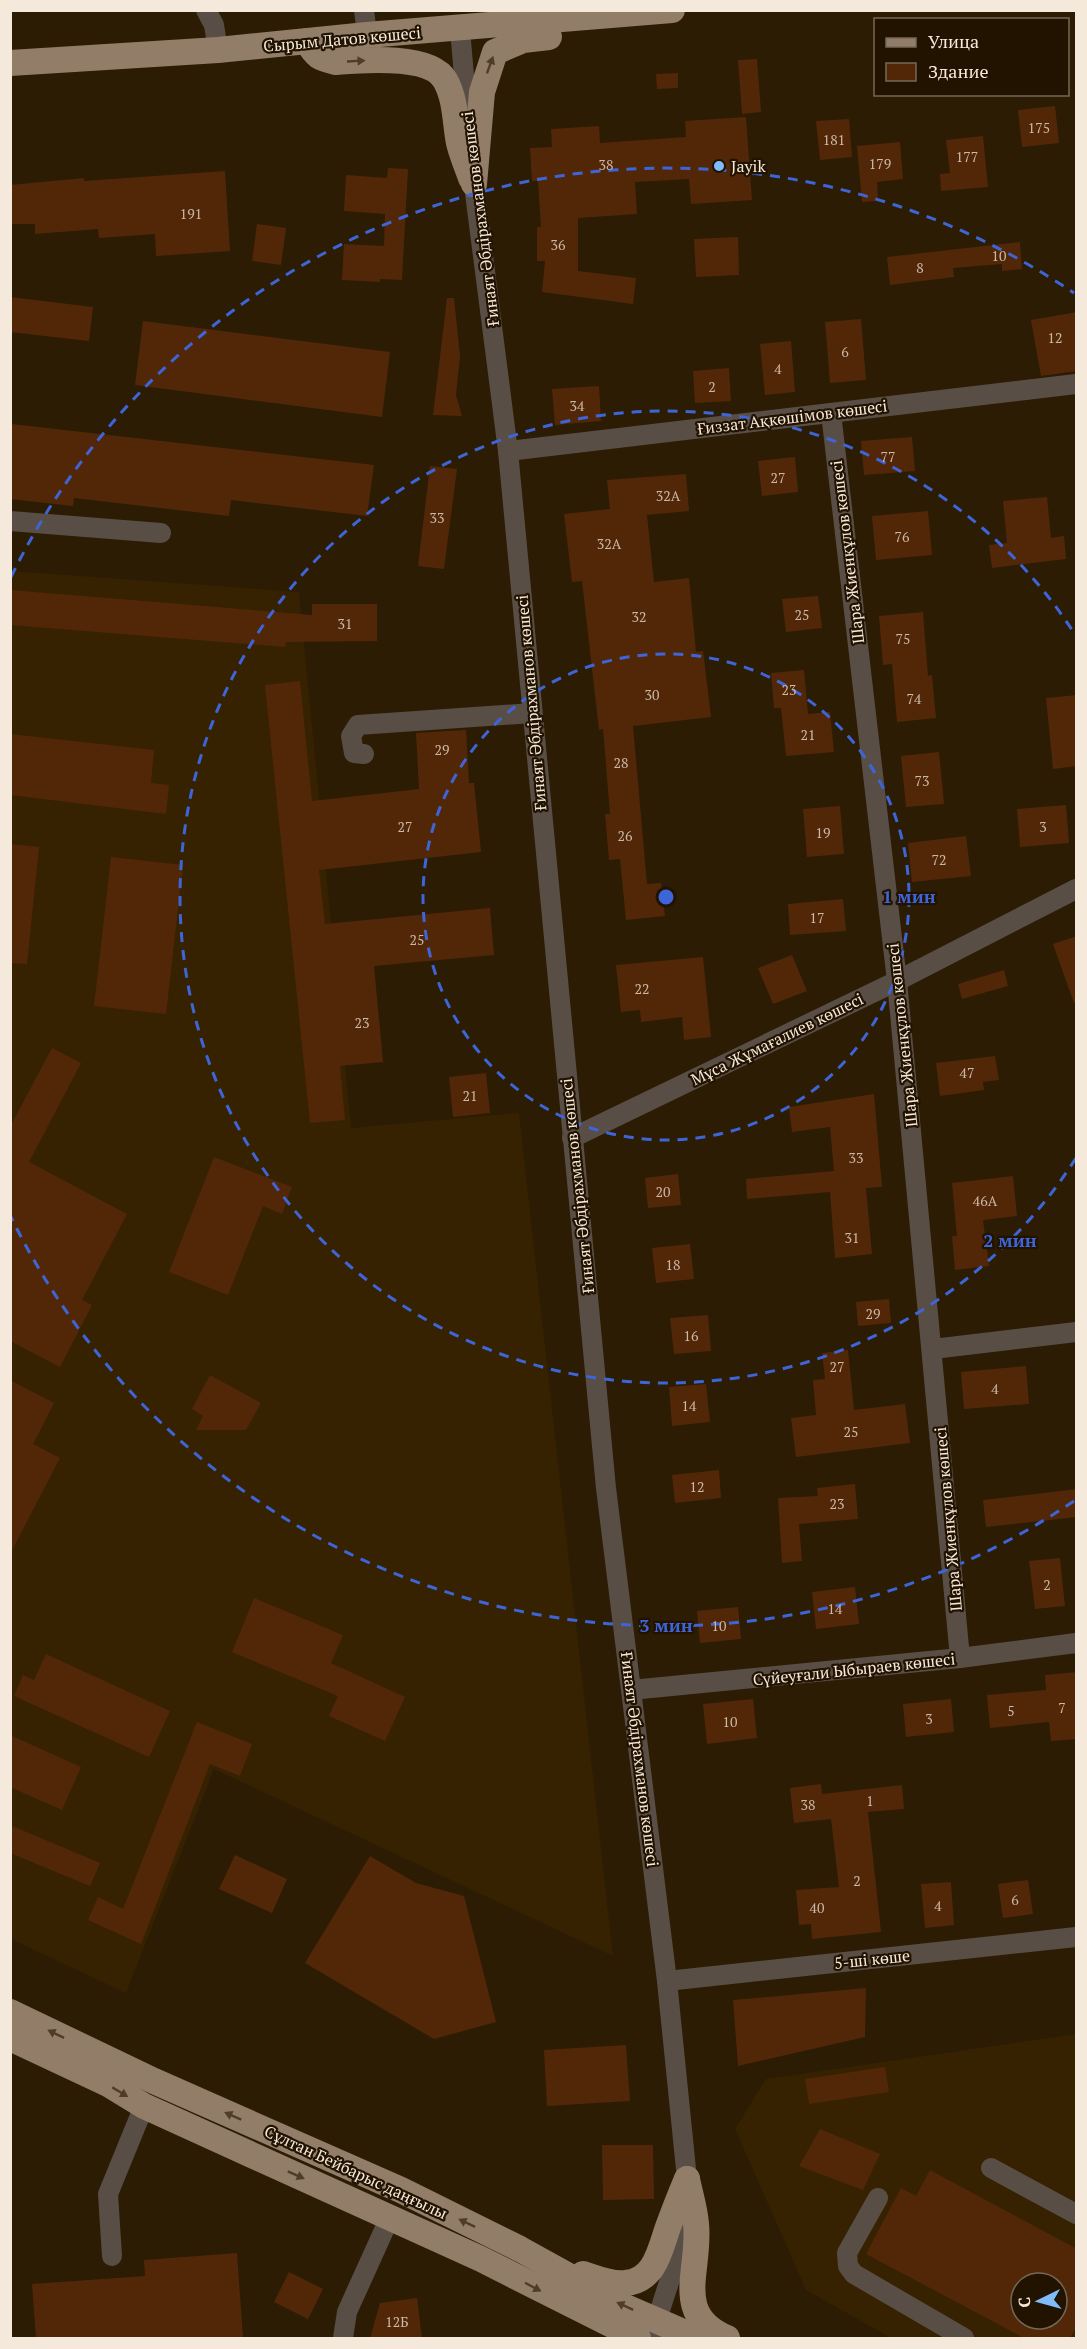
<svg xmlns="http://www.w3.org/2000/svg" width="1087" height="2349" font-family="'PT Serif',serif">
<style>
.built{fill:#362201;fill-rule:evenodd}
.building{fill:#522708;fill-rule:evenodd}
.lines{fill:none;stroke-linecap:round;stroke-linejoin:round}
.minor{stroke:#594e45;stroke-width:20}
.major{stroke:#927d69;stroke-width:26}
.oneway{fill:#4f3d2a}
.ring{fill:none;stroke:#3d65d8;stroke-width:3;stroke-dasharray:10 8}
.poi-dot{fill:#7fbdfa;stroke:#221200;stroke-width:2}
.labels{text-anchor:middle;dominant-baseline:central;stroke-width:4.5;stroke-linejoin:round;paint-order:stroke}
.number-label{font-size:14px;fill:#ccb8a6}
.street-label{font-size:16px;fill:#f4e9da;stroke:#221200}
.poi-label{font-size:16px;fill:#f4e9da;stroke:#221200;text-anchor:start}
.centre{fill:#3d65d8;stroke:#221200;stroke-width:3}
.ring-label{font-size:18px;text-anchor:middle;font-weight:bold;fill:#3d65d8;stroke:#221200;stroke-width:4.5;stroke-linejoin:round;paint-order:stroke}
</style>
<rect width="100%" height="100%" fill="#2c1c03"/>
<g class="built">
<path d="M 11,571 L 299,592 L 351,1128 L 519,1113 L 613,1956 L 214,1769 L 126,1993 L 11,1939 Z"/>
<path d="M 1076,2034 L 1076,2338 L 891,2338 L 806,2290 L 735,2129 L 766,2079 ZM 1021,2283 L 1057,2283 L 1057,2319 L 1021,2319 Z"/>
</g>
<g class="building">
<path d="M 757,59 L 761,112 L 742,114 L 738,60 Z"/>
<path d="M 678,73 L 678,88 L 657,89 L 656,74 Z"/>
<path d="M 1055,106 L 1059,143 L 1022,147 L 1018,110 Z"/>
<path d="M 746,117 L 752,200 L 691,204 L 689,179 L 635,182 L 637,214 L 578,218 L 578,271 L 636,278 L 633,304 L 542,292 L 545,261 L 537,261 L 537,227 L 541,227 L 538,181 L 532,181 L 530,148 L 552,147 L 551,129 L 599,126 L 600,143 L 686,137 L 685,121 Z"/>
<path d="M 849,119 L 852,157 L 820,160 L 816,121 Z"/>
<path d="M 983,136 L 988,187 L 941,191 L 940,174 L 950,173 L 946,140 Z"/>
<path d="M 900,142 L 903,179 L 877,182 L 878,201 L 862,202 L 857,146 Z"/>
<path d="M 388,168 L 408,169 L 402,280 L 380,279 L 380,282 L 342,280 L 344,244 L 384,246 L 385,214 L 344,211 L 346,175 L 387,178 Z"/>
<path d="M 225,171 L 230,251 L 156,256 L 155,234 L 99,238 L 98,229 L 35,234 L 35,224 L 10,224 L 10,185 L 84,178 L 84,181 Z"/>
<path d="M 257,224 L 286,228 L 281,265 L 252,261 Z"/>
<path d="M 738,237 L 739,275 L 696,277 L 694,239 Z"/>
<path d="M 1020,242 L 1022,269 L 1002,271 L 1002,264 L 953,268 L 954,277 L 890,285 L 887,257 Z"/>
<path d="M 10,297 L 93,307 L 89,341 L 10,332 Z"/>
<path d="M 447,298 L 454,298 L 460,356 L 456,395 L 462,416 L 433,415 Z"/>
<path d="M 1077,312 L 1077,371 L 1041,376 L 1031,320 Z"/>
<path d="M 861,319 L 866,380 L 830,383 L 825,322 Z"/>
<path d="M 143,321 L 390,352 L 382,417 L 135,385 Z"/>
<path d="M 791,341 L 795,392 L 765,395 L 760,344 Z"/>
<path d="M 729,368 L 731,401 L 695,403 L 693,371 Z"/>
<path d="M 599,386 L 601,421 L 555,425 L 552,389 Z"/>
<path d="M 12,424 L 374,465 L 367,516 L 231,500 L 229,516 L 74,498 L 73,506 L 10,499 Z"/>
<path d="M 912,437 L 915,471 L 864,475 L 861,441 Z"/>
<path d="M 795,457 L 798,492 L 762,496 L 758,461 Z"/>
<path d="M 430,466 L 457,469 L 444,569 L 418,566 Z"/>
<path d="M 686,474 L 689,511 L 647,515 L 654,582 L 689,578 L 696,652 L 703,651 L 711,717 L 633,726 L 647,884 L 661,883 L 665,916 L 626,920 L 620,859 L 609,860 L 605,814 L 610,814 L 603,729 L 599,730 L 582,581 L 572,582 L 564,514 L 610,509 L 607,480 Z"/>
<path d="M 1047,497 L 1051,538 L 1064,536 L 1066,559 L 992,568 L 989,545 L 1007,543 L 1003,501 Z"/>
<path d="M 928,511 L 932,555 L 876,560 L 872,516 Z"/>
<path d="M 10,590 L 312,615 L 312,604 L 377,604 L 377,641 L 286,642 L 285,647 L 10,625 Z"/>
<path d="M 818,596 L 822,628 L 786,632 L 782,599 Z"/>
<path d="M 923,612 L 928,676 L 932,675 L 936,718 L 897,722 L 892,664 L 883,665 L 879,616 Z"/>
<path d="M 804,670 L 808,714 L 830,712 L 834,752 L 786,756 L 781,708 L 774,708 L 771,673 Z"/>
<path d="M 300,681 L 312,801 L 419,789 L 416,733 L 466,730 L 469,783 L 474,783 L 481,852 L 319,870 L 325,924 L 490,908 L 494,955 L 374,966 L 383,1062 L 340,1066 L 345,1120 L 310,1123 L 265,685 Z"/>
<path d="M 1077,695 L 1077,766 L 1053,769 L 1046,698 Z"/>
<path d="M 10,734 L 154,750 L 151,783 L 169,785 L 166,814 L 10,795 Z"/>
<path d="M 939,752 L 944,804 L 906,807 L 901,756 Z"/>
<path d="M 1066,805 L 1069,843 L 1020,847 L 1017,809 Z"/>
<path d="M 840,806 L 844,854 L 807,857 L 803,809 Z"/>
<path d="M 966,836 L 971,876 L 912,882 L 908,843 Z"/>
<path d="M 10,844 L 39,847 L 27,964 L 10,963 Z"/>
<path d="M 111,857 L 183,865 L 166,1014 L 94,1006 Z"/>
<path d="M 843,899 L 846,931 L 790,935 L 788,904 Z"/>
<path d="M 1077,936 L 1077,1002 L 1074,1003 L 1053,944 Z"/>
<path d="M 792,955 L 807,991 L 773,1004 L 758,968 Z"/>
<path d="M 703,957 L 711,1037 L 684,1040 L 682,1017 L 641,1022 L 640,1010 L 621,1012 L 616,965 Z"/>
<path d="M 1004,970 L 1008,986 L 962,999 L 958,984 Z"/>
<path d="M 52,1048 L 81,1063 L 29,1162 L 127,1214 L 82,1300 L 92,1305 L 60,1367 L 10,1341 L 10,1127 Z"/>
<path d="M 995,1056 L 999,1080 L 983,1082 L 984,1090 L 940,1096 L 936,1063 Z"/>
<path d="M 486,1073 L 490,1113 L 453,1117 L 449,1077 Z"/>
<path d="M 874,1094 L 882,1187 L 866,1188 L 872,1254 L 835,1258 L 830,1192 L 747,1199 L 746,1179 L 834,1171 L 830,1127 L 792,1132 L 789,1107 Z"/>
<path d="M 214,1157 L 292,1187 L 282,1214 L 263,1206 L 228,1295 L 169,1272 Z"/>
<path d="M 678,1174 L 681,1205 L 648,1208 L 645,1178 Z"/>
<path d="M 1013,1176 L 1017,1216 L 983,1220 L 989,1266 L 955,1270 L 952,1236 L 957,1236 L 952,1183 Z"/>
<path d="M 690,1244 L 694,1279 L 656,1283 L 652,1248 Z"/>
<path d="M 889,1299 L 891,1323 L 858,1326 L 856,1302 Z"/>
<path d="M 708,1315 L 711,1351 L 674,1354 L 670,1318 Z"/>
<path d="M 848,1350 L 854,1410 L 905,1404 L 910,1443 L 796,1457 L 791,1418 L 816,1415 L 813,1380 L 825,1379 L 822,1353 Z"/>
<path d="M 1026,1366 L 1029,1404 L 964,1409 L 961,1372 Z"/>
<path d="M 210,1375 L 261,1403 L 246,1430 L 196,1430 L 203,1416 L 192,1409 Z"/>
<path d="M 10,1380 L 54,1403 L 33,1444 L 60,1458 L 10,1554 Z"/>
<path d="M 706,1384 L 710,1422 L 672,1426 L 669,1387 Z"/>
<path d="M 719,1470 L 721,1498 L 675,1503 L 672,1475 Z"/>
<path d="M 855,1484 L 858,1519 L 799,1524 L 802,1561 L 782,1563 L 778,1498 L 818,1496 L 817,1488 Z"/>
<path d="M 1077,1489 L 1077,1517 L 986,1527 L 983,1500 Z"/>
<path d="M 1060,1558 L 1065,1606 L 1035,1609 L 1029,1561 Z"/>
<path d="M 855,1587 L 859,1624 L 816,1629 L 812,1592 Z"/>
<path d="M 254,1598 L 343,1635 L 331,1663 L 405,1697 L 385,1741 L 329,1716 L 338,1696 L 232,1652 Z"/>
<path d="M 738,1607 L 741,1639 L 700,1643 L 697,1611 Z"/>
<path d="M 46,1654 L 170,1711 L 149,1757 L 14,1696 L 23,1675 L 34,1680 Z"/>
<path d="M 1077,1672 L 1077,1739 L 1051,1741 L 1049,1722 L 990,1728 L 987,1695 L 1046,1690 L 1045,1675 Z"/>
<path d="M 753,1699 L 757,1738 L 707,1744 L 703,1704 Z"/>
<path d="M 951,1699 L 954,1732 L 906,1737 L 903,1704 Z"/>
<path d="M 197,1722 L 252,1744 L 240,1776 L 210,1764 L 141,1944 L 88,1920 L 98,1897 L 123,1909 Z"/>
<path d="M 10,1735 L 81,1767 L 62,1810 L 10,1787 Z"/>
<path d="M 821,1784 L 822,1794 L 902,1785 L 904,1809 L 868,1812 L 881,1932 L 812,1939 L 811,1924 L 799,1925 L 796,1890 L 839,1887 L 831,1819 L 794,1823 L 790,1788 Z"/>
<path d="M 10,1825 L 100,1863 L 90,1886 L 10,1853 Z"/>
<path d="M 235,1855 L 287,1879 L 272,1913 L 219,1889 Z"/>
<path d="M 370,1856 L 416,1883 L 464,1896 L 496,2022 L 434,2039 L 305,1963 Z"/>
<path d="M 1028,1880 L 1033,1914 L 1003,1918 L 998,1884 Z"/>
<path d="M 951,1882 L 954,1925 L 925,1928 L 921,1884 Z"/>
<path d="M 866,1988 L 865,2037 L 738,2066 L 733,2000 Z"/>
<path d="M 626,2045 L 630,2101 L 547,2106 L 544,2050 Z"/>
<path d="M 885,2067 L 889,2092 L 809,2104 L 805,2079 Z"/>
<path d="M 820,2129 L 880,2154 L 863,2190 L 799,2166 Z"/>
<path d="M 602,2145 L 653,2145 L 654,2199 L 603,2200 Z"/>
<path d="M 930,2170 L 1077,2249 L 1077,2326 L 1070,2338 L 1024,2338 L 866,2254 L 901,2188 L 916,2196 ZM 1021,2283 L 1057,2283 L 1057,2319 L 1021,2319 Z"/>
<path d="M 237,2253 L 243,2338 L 36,2338 L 32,2284 L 145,2276 L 144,2260 Z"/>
<path d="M 289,2272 L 323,2289 L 308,2319 L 274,2302 Z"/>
<path d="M 417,2298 L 422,2338 L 370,2338 L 380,2303 Z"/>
</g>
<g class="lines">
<g class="minor">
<path d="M 206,10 L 214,25 L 218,50"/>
<path d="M 364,10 L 367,35"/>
<path d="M 460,29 L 469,134"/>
<path d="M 472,170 L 508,451 L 606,1488 L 667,1981 L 687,2179 L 681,2245 L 651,2338"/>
<path d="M 831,413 L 897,981 L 960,1658"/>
<path d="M 508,451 L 1076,384"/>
<path d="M 10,521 L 161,533"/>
<path d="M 364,754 L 354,753 L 351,736 L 358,725 L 532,713"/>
<path d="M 572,1138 L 897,981 L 1076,889"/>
<path d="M 933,1349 L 1076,1332"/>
<path d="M 631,1690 L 960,1658 L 1076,1643"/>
<path d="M 667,1981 L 1076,1937"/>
<path d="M 991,2168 L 1076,2214"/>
<path d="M 878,2198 L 847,2253 L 848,2266 L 854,2274 L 964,2338"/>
<path d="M 112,2256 L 108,2194 L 144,2106"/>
<path d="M 343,2338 L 347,2312 L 390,2217"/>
</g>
<g class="major">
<path d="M 307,41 C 316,57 319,58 336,62 C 362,60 430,54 445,80 C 456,99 455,123 459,143 C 462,155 467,167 471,178"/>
<path d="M 10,63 L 218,50 L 367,35 L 672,10"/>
<path d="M 474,184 L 482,92 L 495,52 L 523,40 L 549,37"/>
<path d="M 10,2012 L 154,2081 L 401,2190 L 520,2249 L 623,2306 L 697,2338"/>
<path d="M 10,2038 L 108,2084 L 144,2106 L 481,2259 L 638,2338"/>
<path d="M 687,2179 C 690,2194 695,2209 696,2224 C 701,2270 671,2314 727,2338"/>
<path d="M 583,2274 C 596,2278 611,2285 625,2283 C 655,2281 660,2250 668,2227 C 674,2211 680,2195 687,2179"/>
</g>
</g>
<defs><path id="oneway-solid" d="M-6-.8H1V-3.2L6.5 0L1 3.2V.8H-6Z" transform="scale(1.5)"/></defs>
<g class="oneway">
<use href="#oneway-solid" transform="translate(356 61) rotate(-3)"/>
<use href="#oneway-solid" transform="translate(490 65) rotate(-70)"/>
<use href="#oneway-solid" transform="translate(56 2034) rotate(-154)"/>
<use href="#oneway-solid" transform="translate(120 2092) rotate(31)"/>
<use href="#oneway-solid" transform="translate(233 2116) rotate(-156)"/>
<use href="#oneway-solid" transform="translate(296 2175) rotate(24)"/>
<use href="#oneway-solid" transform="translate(467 2223) rotate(-154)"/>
<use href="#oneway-solid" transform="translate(533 2287) rotate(28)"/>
<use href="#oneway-solid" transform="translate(625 2306) rotate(-155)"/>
</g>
<g class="ring">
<circle cx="666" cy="897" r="243"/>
<path d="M1076 1158A486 486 0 1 1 1076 636"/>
<path d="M1074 1501A729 729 0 0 1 11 1217M11 577A729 729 0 0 1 1074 293"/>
</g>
<circle class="poi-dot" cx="719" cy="166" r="6"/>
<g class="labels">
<g class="number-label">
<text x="1039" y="127">175</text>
<text x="834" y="139">181</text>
<text x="967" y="156">177</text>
<text x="880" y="163">179</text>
<text x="606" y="164">38</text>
<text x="191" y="213">191</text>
<text x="558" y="244">36</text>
<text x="999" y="255">10</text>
<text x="920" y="267">8</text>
<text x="1055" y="337">12</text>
<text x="845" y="351">6</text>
<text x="778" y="368">4</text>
<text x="712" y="386">2</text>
<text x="577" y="405">34</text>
<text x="888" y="456">77</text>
<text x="778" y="477">27</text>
<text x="668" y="495">32А</text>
<text x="437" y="517">33</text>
<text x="902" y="536">76</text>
<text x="609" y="543">32А</text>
<text x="802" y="614">25</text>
<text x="639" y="616">32</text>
<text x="345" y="623">31</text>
<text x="903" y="638">75</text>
<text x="789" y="689">23</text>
<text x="652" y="694">30</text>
<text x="914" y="698">74</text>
<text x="808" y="734">21</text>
<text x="442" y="749">29</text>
<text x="621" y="762">28</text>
<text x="922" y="780">73</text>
<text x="405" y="826">27</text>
<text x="1043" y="826">3</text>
<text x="823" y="832">19</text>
<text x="625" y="835">26</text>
<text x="939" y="859">72</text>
<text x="817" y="917">17</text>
<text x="417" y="939">25</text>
<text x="642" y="988">22</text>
<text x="362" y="1022">23</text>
<text x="967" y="1072">47</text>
<text x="470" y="1095">21</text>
<text x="856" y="1157">33</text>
<text x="663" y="1191">20</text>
<text x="985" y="1200">46А</text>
<text x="852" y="1237">31</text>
<text x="673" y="1264">18</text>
<text x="873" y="1313">29</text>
<text x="691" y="1335">16</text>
<text x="837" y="1366">27</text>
<text x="995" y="1388">4</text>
<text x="689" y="1405">14</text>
<text x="851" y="1431">25</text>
<text x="697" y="1486">12</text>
<text x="837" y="1503">23</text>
<text x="1047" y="1584">2</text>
<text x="835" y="1608">14</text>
<text x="719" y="1625">10</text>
<text x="1062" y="1707">7</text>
<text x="1011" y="1710">5</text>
<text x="929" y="1718">3</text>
<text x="730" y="1721">10</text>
<text x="870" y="1800">1</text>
<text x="808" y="1804">38</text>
<text x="857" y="1880">2</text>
<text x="1015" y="1899">6</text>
<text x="938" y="1905">4</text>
<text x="817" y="1907">40</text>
<text x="397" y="2321">12Б</text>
</g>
<g class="street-label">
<text transform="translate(342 39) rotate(-5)">Сырым Датов көшесі</text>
<text transform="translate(480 219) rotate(-97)">Ғинаят Әбдірахманов көшесі</text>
<text transform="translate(792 417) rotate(-7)">Ғиззат Ақкөшімов көшесi</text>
<text transform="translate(847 552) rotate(-97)">Шара Жиенқұлов көшесі</text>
<text transform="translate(531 703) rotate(-95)">Ғинаят Әбдірахманов көшесі</text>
<text transform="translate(902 1035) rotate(-96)">Шара Жиенқұлов көшесі</text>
<text transform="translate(777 1039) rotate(-26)">Мұса Жұмағалиев көшесі</text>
<text transform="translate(577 1186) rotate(-96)">Ғинаят Әбдірахманов көшесі</text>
<text transform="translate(948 1519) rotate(-95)">Шара Жиенқұлов көшесі</text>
<text transform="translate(854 1669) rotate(-6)">Сүйеуғали Ыбыраев көшесi</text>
<text transform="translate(640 1759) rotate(83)">Ғинаят Әбдірахманов көшесі</text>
<text transform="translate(872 1959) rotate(-6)">5-шi көше</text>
<text transform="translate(356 2172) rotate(25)">Сұлтан Бейбарыс даңғылы</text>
</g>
<g class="poi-label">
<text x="731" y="166">Jayik</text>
</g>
</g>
<circle cx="666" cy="897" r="9" class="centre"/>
<g class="ring-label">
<text x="909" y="903">1 мин</text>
<text x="1010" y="1247">2 мин</text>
<text x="666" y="1632">3 мин</text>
</g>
<rect width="1087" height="2349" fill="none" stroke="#f4e9da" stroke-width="24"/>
<rect x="874" y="18" width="195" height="78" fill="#221200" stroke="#766857" stroke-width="1.5"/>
<rect x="886" y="38" width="30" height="9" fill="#927d69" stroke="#766857" stroke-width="1.5"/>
<text x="928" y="48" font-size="18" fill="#f4e9da">Улица</text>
<rect x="886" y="63" width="30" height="18" fill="#522708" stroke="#766857" stroke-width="1.5"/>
<text x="928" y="78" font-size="18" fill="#f4e9da">Здание</text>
<g transform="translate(1039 2301) rotate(265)"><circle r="28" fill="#221200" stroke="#766857" stroke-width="1.5"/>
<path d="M0-4.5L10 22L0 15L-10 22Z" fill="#7fbdfa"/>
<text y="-9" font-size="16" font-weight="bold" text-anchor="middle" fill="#f4e9da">С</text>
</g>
</svg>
